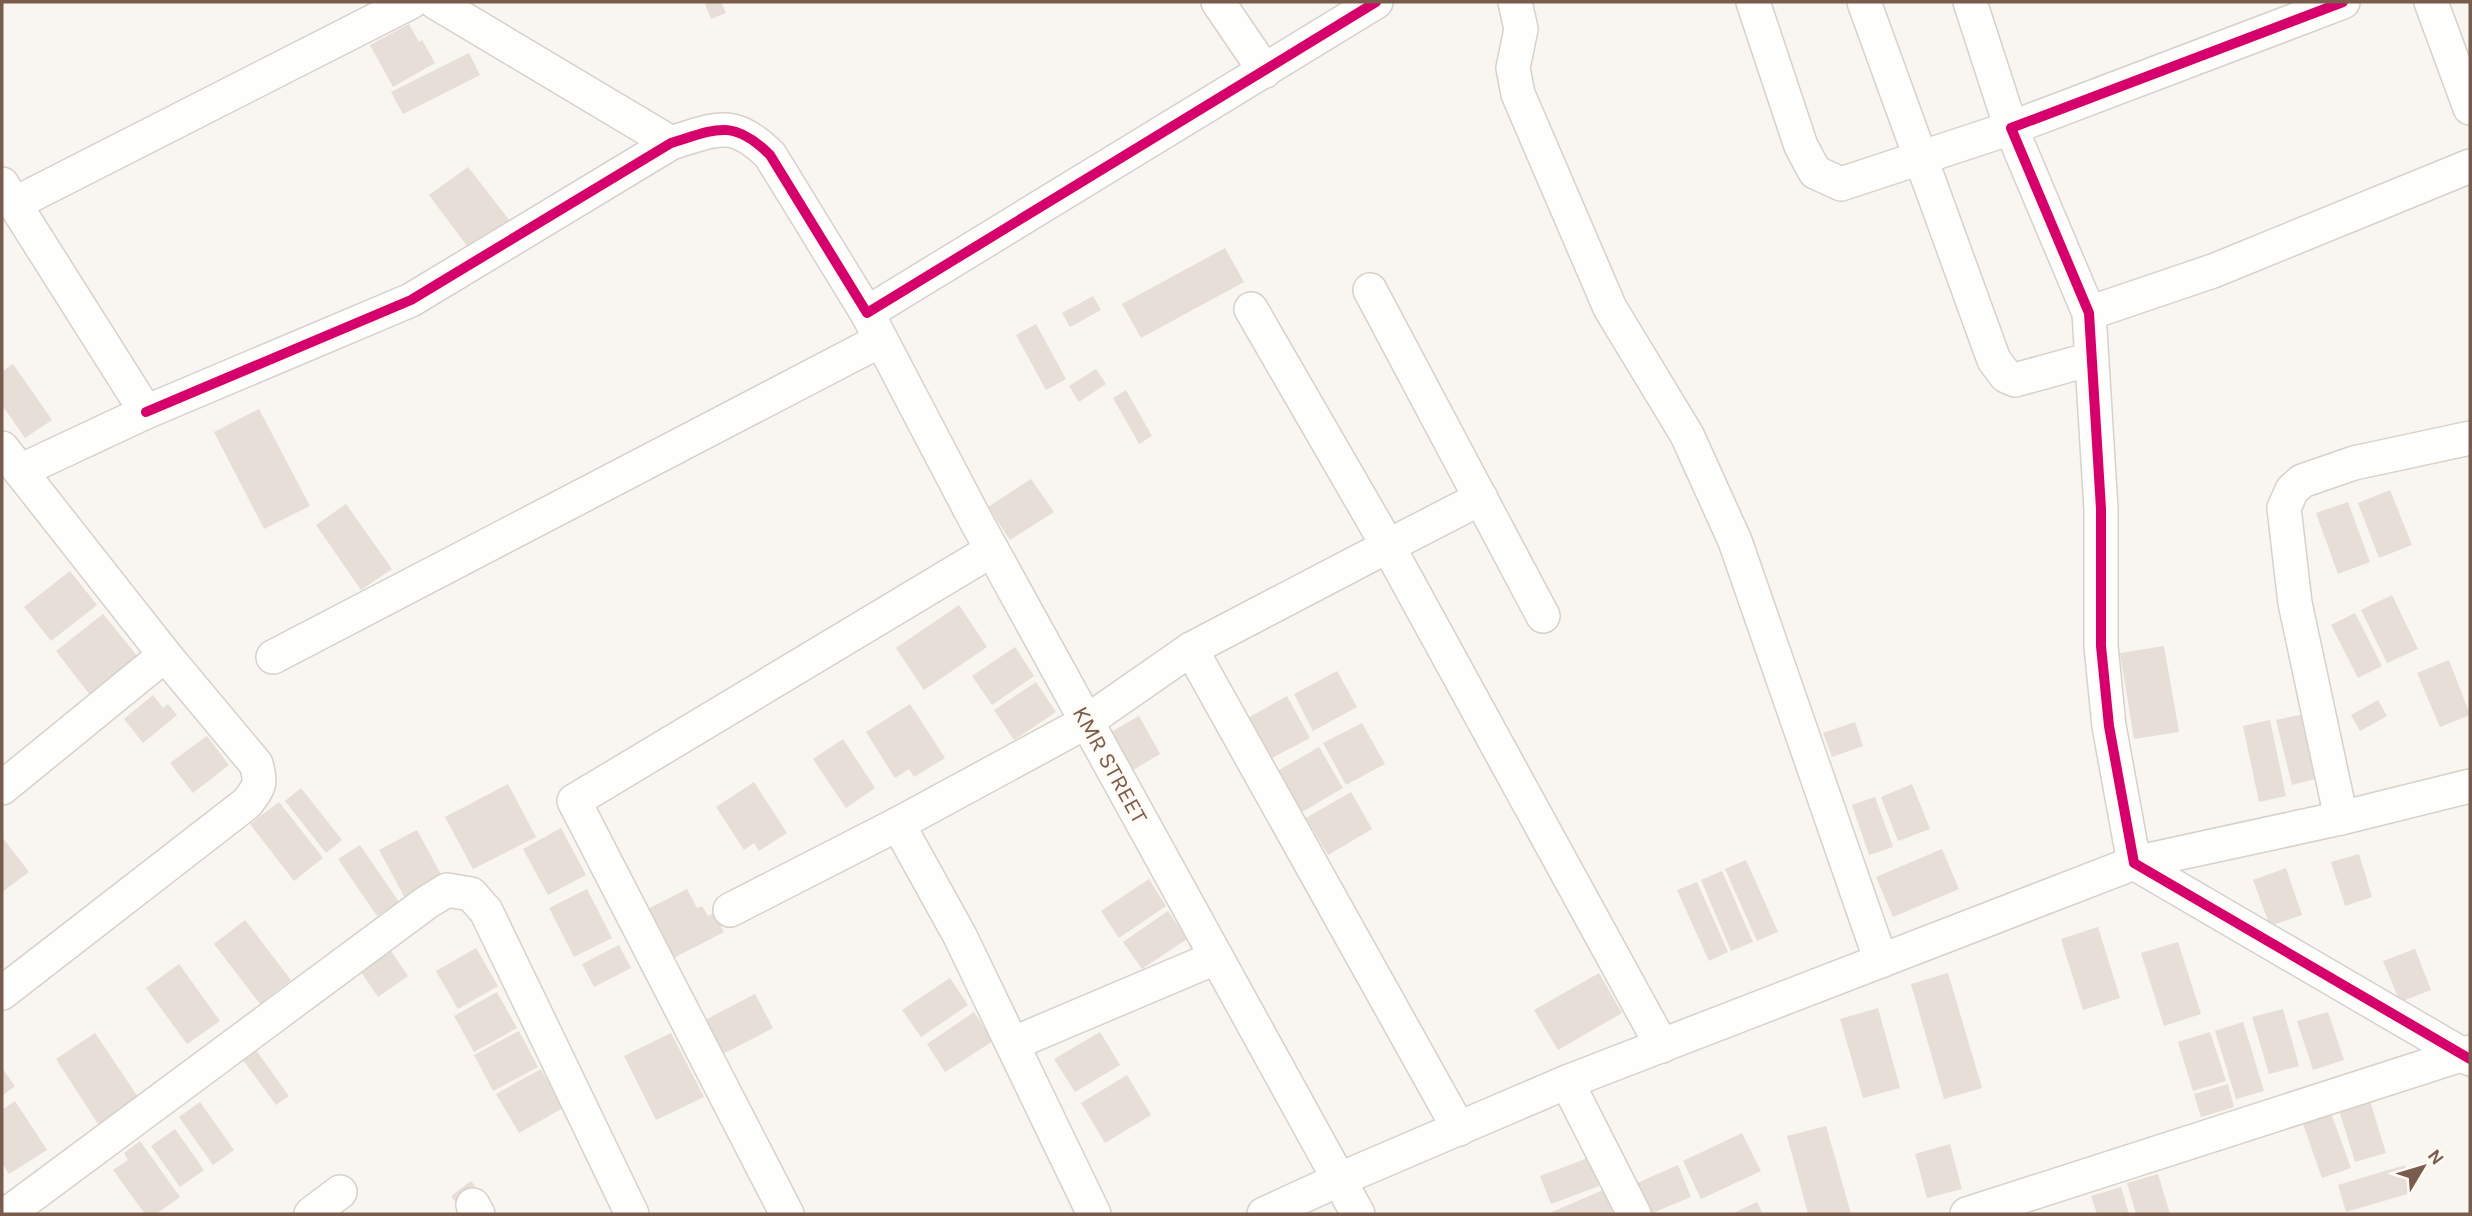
<svg xmlns="http://www.w3.org/2000/svg" width="2472" height="1216" font-family="Karla,sans-serif">
<style>
.building{fill:#e6ded7}
.lines{fill:none;stroke-linecap:round;stroke-linejoin:round}
.street-casing{stroke:#d7d1cb;stroke-width:36}
.street{stroke:#fefefd;stroke-width:33}
.cycleway-casing{stroke:#fffaf3;stroke-width:15}
.cycleway{stroke:#d6006c;stroke-width:10}
.labels{text-anchor:middle;dominant-baseline:central;stroke-width:5;stroke-linejoin:round;paint-order:stroke}
.street-label{font-size:23px;fill:#7a5c4d;stroke:#fffaf3}
</style>
<rect width="100%" height="100%" fill="#f9f5f0"/>
<g class="building">
<path d="M 711,2 L 721,2 L 726,13 L 711,19 L 705,4 Z"/>
<path d="M 409,24 L 419,42 L 422,40 L 435,63 L 393,87 L 370,45 Z"/>
<path d="M 469,53 L 480,75 L 403,114 L 391,92 Z"/>
<path d="M 468,167 L 510,221 L 470,250 L 429,195 Z"/>
<path d="M 1225,248 L 1244,282 L 1141,338 L 1122,304 Z"/>
<path d="M 1093,296 L 1101,310 L 1070,327 L 1062,313 Z"/>
<path d="M 1036,324 L 1066,379 L 1046,390 L 1016,335 Z"/>
<path d="M 13,364 L 52,420 L 25,438 L 2,405 L 2,372 Z"/>
<path d="M 1096,369 L 1106,384 L 1079,402 L 1069,386 Z"/>
<path d="M 1126,390 L 1152,436 L 1139,444 L 1113,398 Z"/>
<path d="M 259,409 L 310,506 L 264,529 L 214,432 Z"/>
<path d="M 1031,479 L 1054,512 L 1010,540 L 988,507 Z"/>
<path d="M 2390,490 L 2412,545 L 2379,558 L 2358,503 Z"/>
<path d="M 2348,502 L 2370,562 L 2338,574 L 2316,513 Z"/>
<path d="M 346,504 L 392,569 L 361,590 L 316,525 Z"/>
<path d="M 70,571 L 97,605 L 51,641 L 24,607 Z"/>
<path d="M 2392,595 L 2418,649 L 2387,663 L 2361,610 Z"/>
<path d="M 959,605 L 987,647 L 924,690 L 896,648 Z"/>
<path d="M 2355,613 L 2382,666 L 2358,678 L 2331,625 Z"/>
<path d="M 103,614 L 138,657 L 90,695 L 56,651 Z"/>
<path d="M 2164,646 L 2179,732 L 2134,739 L 2120,653 Z"/>
<path d="M 1015,647 L 1034,676 L 992,705 L 972,676 Z"/>
<path d="M 2449,660 L 2470,715 L 2440,727 L 2417,673 Z"/>
<path d="M 1337,671 L 1357,707 L 1313,731 L 1294,694 Z"/>
<path d="M 1036,682 L 1056,712 L 1014,740 L 994,710 Z"/>
<path d="M 153,695 L 163,708 L 168,704 L 177,715 L 143,743 L 124,719 Z"/>
<path d="M 1287,696 L 1310,738 L 1268,760 L 1246,719 Z"/>
<path d="M 2378,700 L 2387,716 L 2360,731 L 2351,715 Z"/>
<path d="M 910,704 L 945,758 L 914,777 L 909,769 L 895,778 L 866,732 Z"/>
<path d="M 2308,713 L 2323,777 L 2292,785 L 2276,720 Z"/>
<path d="M 1139,716 L 1160,754 L 1133,770 L 1111,732 Z"/>
<path d="M 2270,720 L 2286,796 L 2259,802 L 2243,726 Z"/>
<path d="M 1855,722 L 1863,746 L 1832,757 L 1823,733 Z"/>
<path d="M 1362,723 L 1385,764 L 1346,785 L 1323,743 Z"/>
<path d="M 207,736 L 229,765 L 193,793 L 170,763 Z"/>
<path d="M 843,739 L 875,788 L 846,808 L 813,759 Z"/>
<path d="M 1319,747 L 1343,788 L 1297,815 L 1272,774 Z"/>
<path d="M 754,782 L 787,833 L 759,851 L 754,843 L 744,850 L 716,807 Z"/>
<path d="M 508,784 L 536,837 L 473,869 L 445,817 Z"/>
<path d="M 1912,784 L 1930,829 L 1898,841 L 1881,797 Z"/>
<path d="M 301,788 L 342,840 L 326,853 L 285,801 Z"/>
<path d="M 1351,792 L 1372,829 L 1328,855 L 1306,818 Z"/>
<path d="M 1875,797 L 1893,847 L 1869,855 L 1852,805 Z"/>
<path d="M 279,802 L 323,858 L 294,881 L 250,824 Z"/>
<path d="M 561,828 L 586,875 L 548,895 L 523,849 Z"/>
<path d="M 417,830 L 444,880 L 406,900 L 379,850 Z"/>
<path d="M 2,837 L 29,872 L 2,892 Z"/>
<path d="M 360,845 L 399,902 L 377,916 L 338,859 Z"/>
<path d="M 1942,849 L 1959,889 L 1893,917 L 1876,877 Z"/>
<path d="M 2359,854 L 2372,897 L 2345,906 L 2331,862 Z"/>
<path d="M 1746,860 L 1778,932 L 1757,941 L 1725,869 Z"/>
<path d="M 2286,868 L 2302,915 L 2270,926 L 2253,880 Z"/>
<path d="M 1722,871 L 1753,942 L 1731,951 L 1701,880 Z"/>
<path d="M 1149,879 L 1166,906 L 1119,938 L 1101,911 Z"/>
<path d="M 1697,882 L 1728,952 L 1709,961 L 1677,890 Z"/>
<path d="M 587,889 L 612,938 L 574,957 L 549,908 Z"/>
<path d="M 687,889 L 697,908 L 702,906 L 708,916 L 714,913 L 724,932 L 666,962 L 640,913 Z"/>
<path d="M 1168,911 L 1187,939 L 1142,969 L 1123,942 Z"/>
<path d="M 245,920 L 291,980 L 260,1004 L 214,944 Z"/>
<path d="M 2098,927 L 2120,998 L 2083,1010 L 2061,939 Z"/>
<path d="M 2178,942 L 2201,1014 L 2164,1026 L 2141,953 Z"/>
<path d="M 619,945 L 631,968 L 594,987 L 582,964 Z"/>
<path d="M 476,948 L 498,986 L 458,1009 L 436,971 Z"/>
<path d="M 2415,949 L 2431,990 L 2400,1002 L 2383,961 Z"/>
<path d="M 391,951 L 408,976 L 378,997 L 361,972 Z"/>
<path d="M 179,964 L 220,1021 L 187,1044 L 146,988 Z"/>
<path d="M 1599,973 L 1622,1013 L 1558,1050 L 1534,1010 Z"/>
<path d="M 1948,973 L 1982,1088 L 1944,1099 L 1911,984 Z"/>
<path d="M 950,978 L 968,1005 L 921,1037 L 902,1010 Z"/>
<path d="M 497,992 L 517,1028 L 474,1052 L 454,1016 Z"/>
<path d="M 755,994 L 773,1028 L 719,1056 L 701,1022 Z"/>
<path d="M 1878,1008 L 1900,1088 L 1863,1098 L 1840,1019 Z"/>
<path d="M 2283,1009 L 2299,1066 L 2269,1074 L 2252,1017 Z"/>
<path d="M 974,1012 L 993,1041 L 945,1072 L 927,1044 Z"/>
<path d="M 2328,1012 L 2344,1060 L 2313,1070 L 2297,1021 Z"/>
<path d="M 2243,1022 L 2264,1091 L 2236,1099 L 2215,1031 Z"/>
<path d="M 519,1031 L 538,1067 L 493,1091 L 474,1055 Z"/>
<path d="M 1100,1032 L 1120,1065 L 1075,1092 L 1054,1059 Z"/>
<path d="M 2210,1032 L 2226,1081 L 2193,1091 L 2178,1042 Z"/>
<path d="M 95,1033 L 138,1097 L 98,1124 L 56,1059 Z"/>
<path d="M 671,1033 L 704,1097 L 656,1120 L 624,1056 Z"/>
<path d="M 253,1046 L 289,1096 L 276,1105 L 240,1056 Z"/>
<path d="M 2,1068 L 15,1086 L 2,1096 Z"/>
<path d="M 541,1069 L 563,1108 L 519,1133 L 496,1094 Z"/>
<path d="M 1127,1075 L 1151,1115 L 1105,1143 L 1081,1103 Z"/>
<path d="M 2228,1084 L 2234,1107 L 2201,1117 L 2194,1094 Z"/>
<path d="M 15,1101 L 47,1150 L 9,1174 L 2,1163 L 2,1110 Z"/>
<path d="M 2370,1101 L 2386,1153 L 2355,1162 L 2339,1110 Z"/>
<path d="M 200,1102 L 234,1150 L 213,1165 L 179,1117 Z"/>
<path d="M 2331,1113 L 2351,1168 L 2322,1178 L 2303,1124 Z"/>
<path d="M 1826,1126 L 1851,1214 L 1808,1214 L 1787,1136 Z"/>
<path d="M 175,1129 L 204,1170 L 180,1187 L 151,1146 Z"/>
<path d="M 1742,1133 L 1761,1171 L 1701,1199 L 1683,1161 Z"/>
<path d="M 140,1141 L 180,1197 L 156,1214 L 145,1214 L 113,1170 L 128,1160 L 124,1153 Z"/>
<path d="M 1950,1144 L 1962,1189 L 1927,1198 L 1915,1154 Z"/>
<path d="M 1588,1158 L 1599,1186 L 1551,1204 L 1540,1176 Z"/>
<path d="M 1678,1165 L 1691,1197 L 1650,1214 L 1637,1183 Z"/>
<path d="M 2405,1165 L 2414,1192 L 2346,1212 L 2338,1185 Z"/>
<path d="M 2158,1174 L 2170,1214 L 2136,1214 L 2127,1183 Z"/>
<path d="M 471,1181 L 483,1197 L 462,1212 L 451,1196 Z"/>
<path d="M 2121,1187 L 2129,1214 L 2097,1214 L 2091,1196 Z"/>
<path d="M 1603,1190 L 1613,1214 L 1553,1214 L 1552,1212 Z"/>
<path d="M 1757,1202 L 1763,1214 L 1732,1214 Z"/>
</g>
<g class="lines">
<defs>
<g id="street">
<path d="M 435,2 L 671,143"/>
<path d="M 1218,2 L 1265,71"/>
<path d="M 1515,2 L 1521,29 L 1513,68 L 1518,94 L 1610,308 L 1687,435 L 1735,541 L 1881,961"/>
<path d="M 1753,2 L 1801,146 L 1815,172 L 1841,184 L 2011,128 L 1970,2"/>
<path d="M 1864,2 L 1994,360 L 2006,376 L 2015,380 L 2091,359"/>
<path d="M 2343,2 L 2011,128 L 2089,313 L 2101,509 L 2101,646 L 2109,726 L 2134,863 L 2470,1059"/>
<path d="M 2431,2 L 2470,108"/>
<path d="M 2,184 L 146,412 L 20,471"/>
<path d="M 14,204 L 411,2"/>
<path d="M 1370,290 L 1543,616"/>
<path d="M 1251,309 L 1388,546 L 1481,498"/>
<path d="M 867,313 L 975,519 L 1358,1214"/>
<path d="M 2089,313 L 2213,271 L 2470,166"/>
<path d="M 146,412 L 411,300 L 671,143 C 716,129 733,118 770,155 L 867,313 L 1376,2"/>
<path d="M 2,448 L 165,655 L 256,764 C 262,783 259,788 247,803 L 2,993"/>
<path d="M 1191,649 L 1459,1129"/>
<path d="M 273,657 L 881,340"/>
<path d="M 2,788 L 165,655"/>
<path d="M 2341,818 L 2295,603 L 2284,508 L 2292,490 L 2302,481 L 2354,463 L 2470,438"/>
<path d="M 898,824 L 960,936 L 1094,1214"/>
<path d="M 730,910 L 898,824 L 1086,722 L 1191,649 L 1388,546 L 1662,1046"/>
<path d="M 1012,1044 L 1215,958"/>
<path d="M 1567,1082 L 1634,1214"/>
<path d="M 473,1205 L 478,1214"/>
<path d="M 7,1214 L 426,903 L 447,890 L 471,894 L 486,911 L 632,1214"/>
<path d="M 311,1214 L 340,1192"/>
<path d="M 787,1214 L 574,801 L 992,550"/>
<path d="M 1264,1214 L 1338,1180 L 1567,1082 L 2134,863 L 2341,818 L 2470,786"/>
<path d="M 1967,1214 L 2470,1052"/>
</g>
</defs>
<use href="#street" class="street-casing"/>
<use href="#street" class="street"/>
<defs>
<g id="cycleway">
<path d="M 2343,2 L 2011,128 L 2089,313 L 2101,509 L 2101,646 L 2109,726 L 2134,863 L 2470,1059"/>
<path d="M 146,412 L 411,300 L 671,143 C 716,129 733,118 770,155 L 867,313 L 1376,2"/>
</g>
</defs>
<use href="#cycleway" class="cycleway-casing"/>
<use href="#cycleway" class="cycleway"/>
</g>
<g class="labels">
<g class="street-label">
<text transform="translate(1110 765) rotate(61)">KMR STREET</text>
</g>
</g>
<rect width="2472" height="1216" fill="none" stroke="#7a5c4d" stroke-width="7"/>
<g transform="translate(2423 1167) rotate(52)" stroke="#fffaf3" stroke-width="5" paint-order="stroke">
<path d="M0-5L12 26L0 18L-12 26Z" fill="#7a5c4d"/>
<text y="-10" font-size="19" font-weight="bold" text-anchor="middle" fill="#7a5c4d">N</text>
</g>
</svg>
